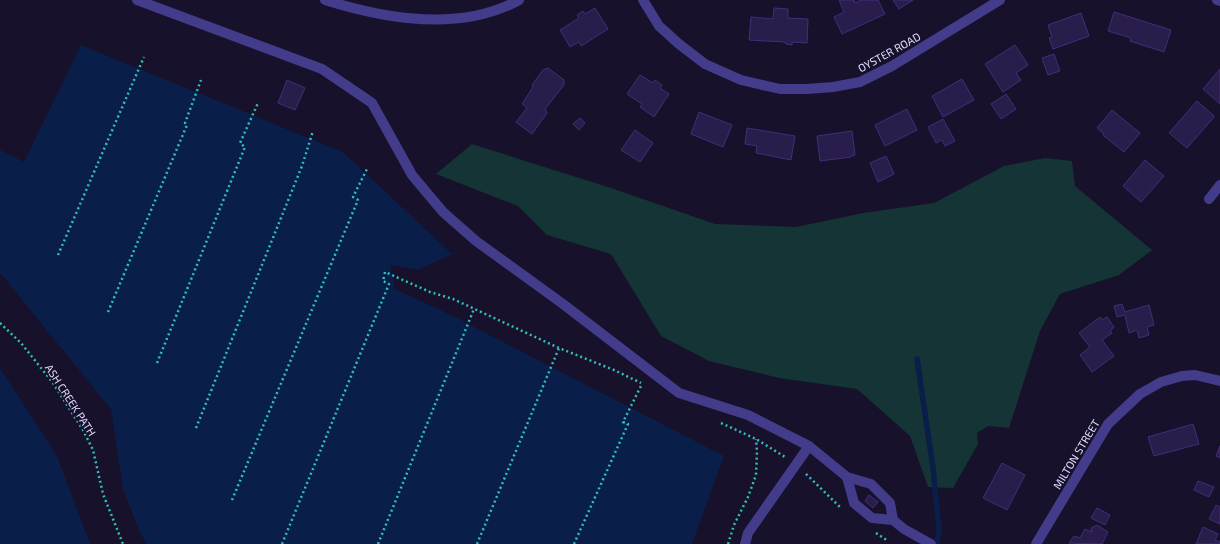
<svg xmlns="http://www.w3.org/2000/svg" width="1220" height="544" font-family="'Exo 2',sans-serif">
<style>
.green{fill:#143435}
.water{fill:#0a1e4a}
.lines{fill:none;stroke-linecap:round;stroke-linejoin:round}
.stream{stroke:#0a1e4a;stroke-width:5.5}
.building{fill:#291d4c;stroke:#422e78}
.path{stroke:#30bebe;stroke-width:2.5;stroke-dasharray:2 3;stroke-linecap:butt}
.minor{stroke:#433c8a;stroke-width:10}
.labels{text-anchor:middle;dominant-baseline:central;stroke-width:3.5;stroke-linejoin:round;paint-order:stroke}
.street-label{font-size:11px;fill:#e1dbff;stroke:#17112b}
</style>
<rect width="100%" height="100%" fill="#17112b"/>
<path class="green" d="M 472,144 L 611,188 L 715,224 L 796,227 L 863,213 L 934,203 L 1004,166 L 1045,158 L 1072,161 L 1075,186 L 1152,250 L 1119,275 L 1060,294 L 1040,331 L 1009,428 L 988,426 L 977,433 L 978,444 L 953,488 L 928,487 L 910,436 L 857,389 L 779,378 L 709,361 L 661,336 L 611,254 L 547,235 L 518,206 L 436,174 Z"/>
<g class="water">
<path d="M 81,45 L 343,152 L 452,254 L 418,270 L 390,265 L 395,289 L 453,316 L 724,456 L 692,544 L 147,544 L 140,533 L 123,489 L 111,409 L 0,273 L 0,150 L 24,162 Z"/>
<path d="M 0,368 L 57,456 L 90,544 L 0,544 Z"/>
</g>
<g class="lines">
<path class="stream" d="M 917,359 L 933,468 L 939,530 L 937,544"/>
</g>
<g class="building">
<path d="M 839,0 L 854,0 L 855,3 L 861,0 L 878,0 L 885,14 L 842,34 L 834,17 L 844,12 Z"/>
<path d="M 893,0 L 913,0 L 899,9 Z"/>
<path d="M 595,8 L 608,29 L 581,46 L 579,42 L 570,47 L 560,30 L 579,18 L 577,15 L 583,11 L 585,14 Z"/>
<path d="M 774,8 L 788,9 L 788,18 L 808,19 L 807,43 L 792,42 L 792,45 L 786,44 L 784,42 L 749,40 L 751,17 L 773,19 Z"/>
<path d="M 1114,12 L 1171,30 L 1164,52 L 1130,41 L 1131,38 L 1108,31 Z"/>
<path d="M 1081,13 L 1089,36 L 1053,49 L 1049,38 L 1052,37 L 1048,25 Z"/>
<path d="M 1015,45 L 1028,65 L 1016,73 L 1021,80 L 1003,92 L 985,64 Z"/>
<path d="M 1054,54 L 1060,71 L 1048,75 L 1042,58 Z"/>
<path d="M 548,68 L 564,80 L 564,85 L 545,109 L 547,113 L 532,134 L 516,122 L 527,108 L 522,104 L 533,87 L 532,85 L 543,70 Z"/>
<path d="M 1220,69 L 1220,104 L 1203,89 Z"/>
<path d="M 640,75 L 653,83 L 655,80 L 662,85 L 660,88 L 669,94 L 654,117 L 640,107 L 642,104 L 627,94 Z"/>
<path d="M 962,79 L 974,100 L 943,117 L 932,96 Z"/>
<path d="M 287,80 L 305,88 L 295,110 L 278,103 Z"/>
<path d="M 1006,94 L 1016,109 L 1001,119 L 991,104 Z"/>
<path d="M 1197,101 L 1214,116 L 1214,117 L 1187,148 L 1169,133 Z"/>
<path d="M 907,109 L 917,130 L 885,146 L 875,125 Z"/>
<path d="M 1112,110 L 1140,133 L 1124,152 L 1104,136 L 1103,133 L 1097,128 Z"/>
<path d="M 699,112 L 732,125 L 723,147 L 691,134 Z"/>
<path d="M 580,118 L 585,123 L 579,130 L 573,124 Z"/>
<path d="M 943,119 L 955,141 L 945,146 L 942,140 L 936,143 L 928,127 Z"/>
<path d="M 747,128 L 795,136 L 791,160 L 756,153 L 757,146 L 745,144 Z"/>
<path d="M 635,130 L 653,143 L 640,162 L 621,150 Z"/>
<path d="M 852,131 L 855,155 L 851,156 L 851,157 L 820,161 L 817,136 Z"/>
<path d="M 886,156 L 894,174 L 878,182 L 870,163 Z"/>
<path d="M 1145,160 L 1164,176 L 1141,202 L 1123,186 Z"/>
<path d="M 1122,304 L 1125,312 L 1149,305 L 1154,325 L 1147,327 L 1149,335 L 1139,338 L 1137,330 L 1129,333 L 1125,315 L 1117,317 L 1114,306 Z"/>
<path d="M 1100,317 L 1102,320 L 1107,317 L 1114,327 L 1110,331 L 1112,333 L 1102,340 L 1114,356 L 1092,372 L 1080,355 L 1090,347 L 1079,333 Z"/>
<path d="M 1193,424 L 1199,444 L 1154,456 L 1148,437 Z"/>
<path d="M 1220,446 L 1220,458 L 1216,456 Z"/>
<path d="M 1002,463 L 1025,475 L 1007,510 L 983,498 Z"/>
<path d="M 1198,481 L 1214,487 L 1209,497 L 1194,490 Z"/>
<path d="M 869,495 L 878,502 L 873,508 L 865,501 Z"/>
<path d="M 1216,505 L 1220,507 L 1220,524 L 1209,519 Z"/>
<path d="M 1097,508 L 1110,515 L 1105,525 L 1091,518 Z"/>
<path d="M 1097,525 L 1108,532 L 1102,544 L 1069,543 L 1074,536 L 1080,538 L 1085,529 L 1092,532 L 1091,528 Z"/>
<path d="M 1203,527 L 1218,534 L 1215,540 L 1220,542 L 1220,544 L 1196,544 Z"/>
</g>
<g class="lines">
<g class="path">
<path d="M 58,255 L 144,57"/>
<path d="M 108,312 L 187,125 L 185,123 L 201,80"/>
<path d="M 0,323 L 21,343 L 53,383 L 83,430 L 93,450 L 103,494 L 123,544"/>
<path d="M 157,363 L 245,147 L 240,143 L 258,103"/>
<path d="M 721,423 L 756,439 L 785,457"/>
<path d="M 196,428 L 302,166 L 313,131"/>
<path d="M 806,474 L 841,508"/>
<path d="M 232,500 L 358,200 L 353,197 L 368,167"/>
<path d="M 876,533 L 888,541"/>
<path d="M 282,544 L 389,284 L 383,281 L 385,272 L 430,292 L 453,299 L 559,348 L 614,370 L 641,383"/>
<path d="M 378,544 L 474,309"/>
<path d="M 477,544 L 559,348"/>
<path d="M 574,544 L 628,424 L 623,422 L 642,384"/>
<path d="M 728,544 L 734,525 L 748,497 L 756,475 L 757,452 L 756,439"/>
</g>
<g class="minor">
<path d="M 137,0 L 322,69 L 372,103 L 412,175 L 443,212 L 476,241 L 563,304 L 679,393 L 748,415 L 809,446 L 847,477 L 871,484 L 890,503 L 893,520"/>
<path d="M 325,0 C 385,19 461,32 519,0"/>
<path d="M 643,0 L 659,26 L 679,44 L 705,64 L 741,80 L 780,89 L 807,89 L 833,87 L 860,82 L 892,66 L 1000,0"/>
<path d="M 1217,0 L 1220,1"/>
<path d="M 1209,199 L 1220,185"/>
<path d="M 847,477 L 854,503 L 872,518 L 893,520 L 904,529 L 931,544"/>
<path d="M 745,544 L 748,533 L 809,446"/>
<path d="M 1036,544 L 1108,424 L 1140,394 L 1161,382 L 1182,376 L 1195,375 L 1220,381"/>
</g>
</g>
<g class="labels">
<g class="street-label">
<text transform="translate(889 52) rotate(-29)">OYSTER ROAD</text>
<text transform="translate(71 400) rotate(57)">ASH CREEK PATH</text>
<text transform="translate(1076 454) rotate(-59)">MILTON STREET</text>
</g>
</g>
</svg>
